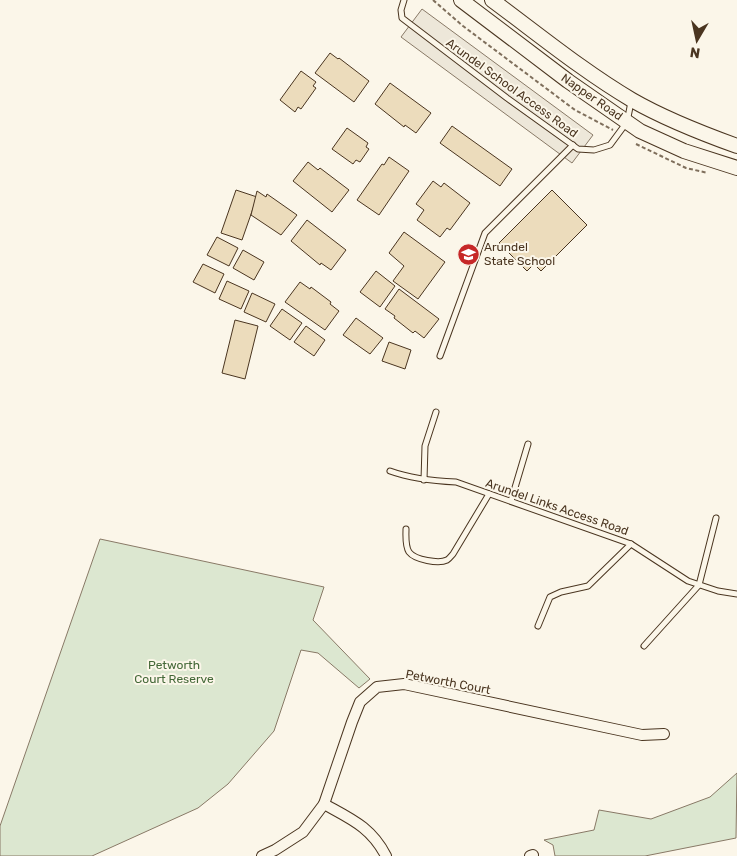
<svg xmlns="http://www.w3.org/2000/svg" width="737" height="856" font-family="Rubik,sans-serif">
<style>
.green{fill:#dce7d0;stroke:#887966}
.parking{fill:#ede7d9;stroke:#887966}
.building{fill:#ecdcbc;stroke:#4a3520}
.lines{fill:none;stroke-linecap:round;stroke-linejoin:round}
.service-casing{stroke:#4a3520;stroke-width:7}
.minor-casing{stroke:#4a3520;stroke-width:12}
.secondary-casing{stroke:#4a3520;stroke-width:16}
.path{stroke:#7f6f5c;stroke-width:2;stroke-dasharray:4 2.5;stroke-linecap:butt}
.service{stroke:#fbf6e9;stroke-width:5}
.minor{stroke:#fbf6e9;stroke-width:10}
.secondary{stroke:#fbf6e9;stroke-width:14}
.labels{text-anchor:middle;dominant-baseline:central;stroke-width:4;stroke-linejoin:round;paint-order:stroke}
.street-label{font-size:12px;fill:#4a3520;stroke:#fbf6e9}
.poi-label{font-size:12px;fill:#4a3520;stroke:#fbf6e9;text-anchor:start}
.park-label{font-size:12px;fill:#436837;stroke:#fbf6e9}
</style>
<rect width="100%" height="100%" fill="#fbf6e9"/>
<g class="green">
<path d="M 100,539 L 324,587 L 313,620 L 370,679 L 359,688 L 318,653 L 301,650 L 274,731 L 228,784 L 198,808 L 92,856 L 0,856 L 0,826 Z"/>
<path d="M 737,773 L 736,838 L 645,856 L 555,856 L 553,845 L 544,840 L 594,830 L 599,810 L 651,819 L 710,797 Z"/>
</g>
<path class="parking" d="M 422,9 L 593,135 L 572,163 L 401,37 Z"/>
<g class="building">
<path d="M 330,53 L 338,59 L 339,58 L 369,81 L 354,102 L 315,73 Z"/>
<path d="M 301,71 L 316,82 L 313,86 L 316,88 L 301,109 L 298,107 L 295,112 L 280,100 Z"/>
<path d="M 390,83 L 431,113 L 416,133 L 405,125 L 404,127 L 375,104 Z"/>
<path d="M 452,126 L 512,169 L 500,186 L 440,143 Z"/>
<path d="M 347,128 L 368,143 L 366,147 L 369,149 L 360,162 L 356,160 L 353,164 L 332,149 Z"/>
<path d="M 389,157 L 409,171 L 379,215 L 357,200 L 382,164 L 384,165 Z"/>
<path d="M 308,162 L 318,170 L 320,168 L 349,190 L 332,212 L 293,181 Z"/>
<path d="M 433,181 L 441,187 L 444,183 L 470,203 L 450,230 L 447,228 L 440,237 L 417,220 L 424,210 L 416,204 Z"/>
<path d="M 236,190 L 257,197 L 242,240 L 221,233 Z"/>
<path d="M 552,190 L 587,225 L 541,271 L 534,264 L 527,271 L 499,243 Z"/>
<path d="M 257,191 L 266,197 L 267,194 L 297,215 L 281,235 L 251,215 Z"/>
<path d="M 307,220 L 346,250 L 331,270 L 321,263 L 320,265 L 291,241 Z"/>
<path d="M 404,232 L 445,262 L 418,299 L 393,281 L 404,266 L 389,253 Z"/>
<path d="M 217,237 L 238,248 L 229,266 L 207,255 Z"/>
<path d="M 243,250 L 264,262 L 254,280 L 233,268 Z"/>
<path d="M 203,264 L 224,274 L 215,293 L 193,282 Z"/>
<path d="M 376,271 L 395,286 L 380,307 L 360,292 Z"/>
<path d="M 227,281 L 249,291 L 241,309 L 219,299 Z"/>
<path d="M 300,282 L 310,289 L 311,287 L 331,302 L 330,304 L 339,311 L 325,330 L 285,302 Z"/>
<path d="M 399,289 L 439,319 L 424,338 L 415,331 L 413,333 L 394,318 L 395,316 L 385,309 Z"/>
<path d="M 252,293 L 275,304 L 266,322 L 244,312 Z"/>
<path d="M 282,309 L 302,323 L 290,340 L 270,326 Z"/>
<path d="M 356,318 L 383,338 L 370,354 L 343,335 Z"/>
<path d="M 235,320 L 258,326 L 245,379 L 222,373 Z"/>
<path d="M 306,326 L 325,340 L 314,356 L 294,342 Z"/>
<path d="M 389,342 L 411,350 L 405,369 L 382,361 Z"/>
</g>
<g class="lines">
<defs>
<g id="service">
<path d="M 404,0 L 401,10 L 402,18 L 507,98 L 578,149 L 594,150 L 610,145 L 627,122 L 631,102"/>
<path d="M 440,356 L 485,233 L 573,145"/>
<path d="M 390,471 C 412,479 433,481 456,482 L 631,544 L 688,581 L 718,591 L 737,594"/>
<path d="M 424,480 L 425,446 L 436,412"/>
<path d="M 511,501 L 528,444"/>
<path d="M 406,529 C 406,536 405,546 409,552 C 415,560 439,564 447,560 C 450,558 451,556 453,554 L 489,494"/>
<path d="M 538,626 L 550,597 L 561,592 L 588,586 L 631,544"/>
<path d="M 644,646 L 699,585 L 716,518"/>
</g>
<g id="minor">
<path d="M 324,804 C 351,819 371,827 386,856"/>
<path d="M 262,856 L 275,850 L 303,832 L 324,804 L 352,722 L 360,702 L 377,687 L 404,684 L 642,735 L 664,734"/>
<path d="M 530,856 L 533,855"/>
</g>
<g id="secondary">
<path d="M 461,0 L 568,81 L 640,131 L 684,151 L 737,168"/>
<path d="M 492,0 C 538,34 583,71 632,100 C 665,119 701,133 737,146"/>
</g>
</defs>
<use href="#service" class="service-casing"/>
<use href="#minor" class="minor-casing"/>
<use href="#secondary" class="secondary-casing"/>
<g class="path">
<path d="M 433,0 L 463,26 L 575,110 L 613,130"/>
<path d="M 636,144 L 686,168 L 708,173"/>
</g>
<use href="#service" class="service"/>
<use href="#minor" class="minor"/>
<use href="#secondary" class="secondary"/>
</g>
<defs>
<symbol id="school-disc" viewBox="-11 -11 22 22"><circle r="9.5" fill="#c62828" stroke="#fbf6e9"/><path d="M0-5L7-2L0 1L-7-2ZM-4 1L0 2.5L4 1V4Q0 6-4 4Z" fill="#fff"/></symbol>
</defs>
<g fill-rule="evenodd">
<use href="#school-disc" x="456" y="242" width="25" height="25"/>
</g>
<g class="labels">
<g class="street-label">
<text transform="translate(512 88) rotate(36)">Arundel School Access Road</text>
<text transform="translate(592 97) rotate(35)">Napper Road</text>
<text transform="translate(557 507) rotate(19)">Arundel Links Access Road</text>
<text transform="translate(448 682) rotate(11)">Petworth Court</text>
</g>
<g class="poi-label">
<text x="484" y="247">Arundel<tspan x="484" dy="14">State School</tspan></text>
</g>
<g class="park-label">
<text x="174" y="665">Petworth<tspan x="174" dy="14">Court Reserve</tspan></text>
</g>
</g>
<g transform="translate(697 40) rotate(189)" stroke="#fbf6e9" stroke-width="4" paint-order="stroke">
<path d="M0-4L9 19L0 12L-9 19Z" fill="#4a3520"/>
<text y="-8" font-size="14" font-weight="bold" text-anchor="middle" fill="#4a3520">N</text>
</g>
</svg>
